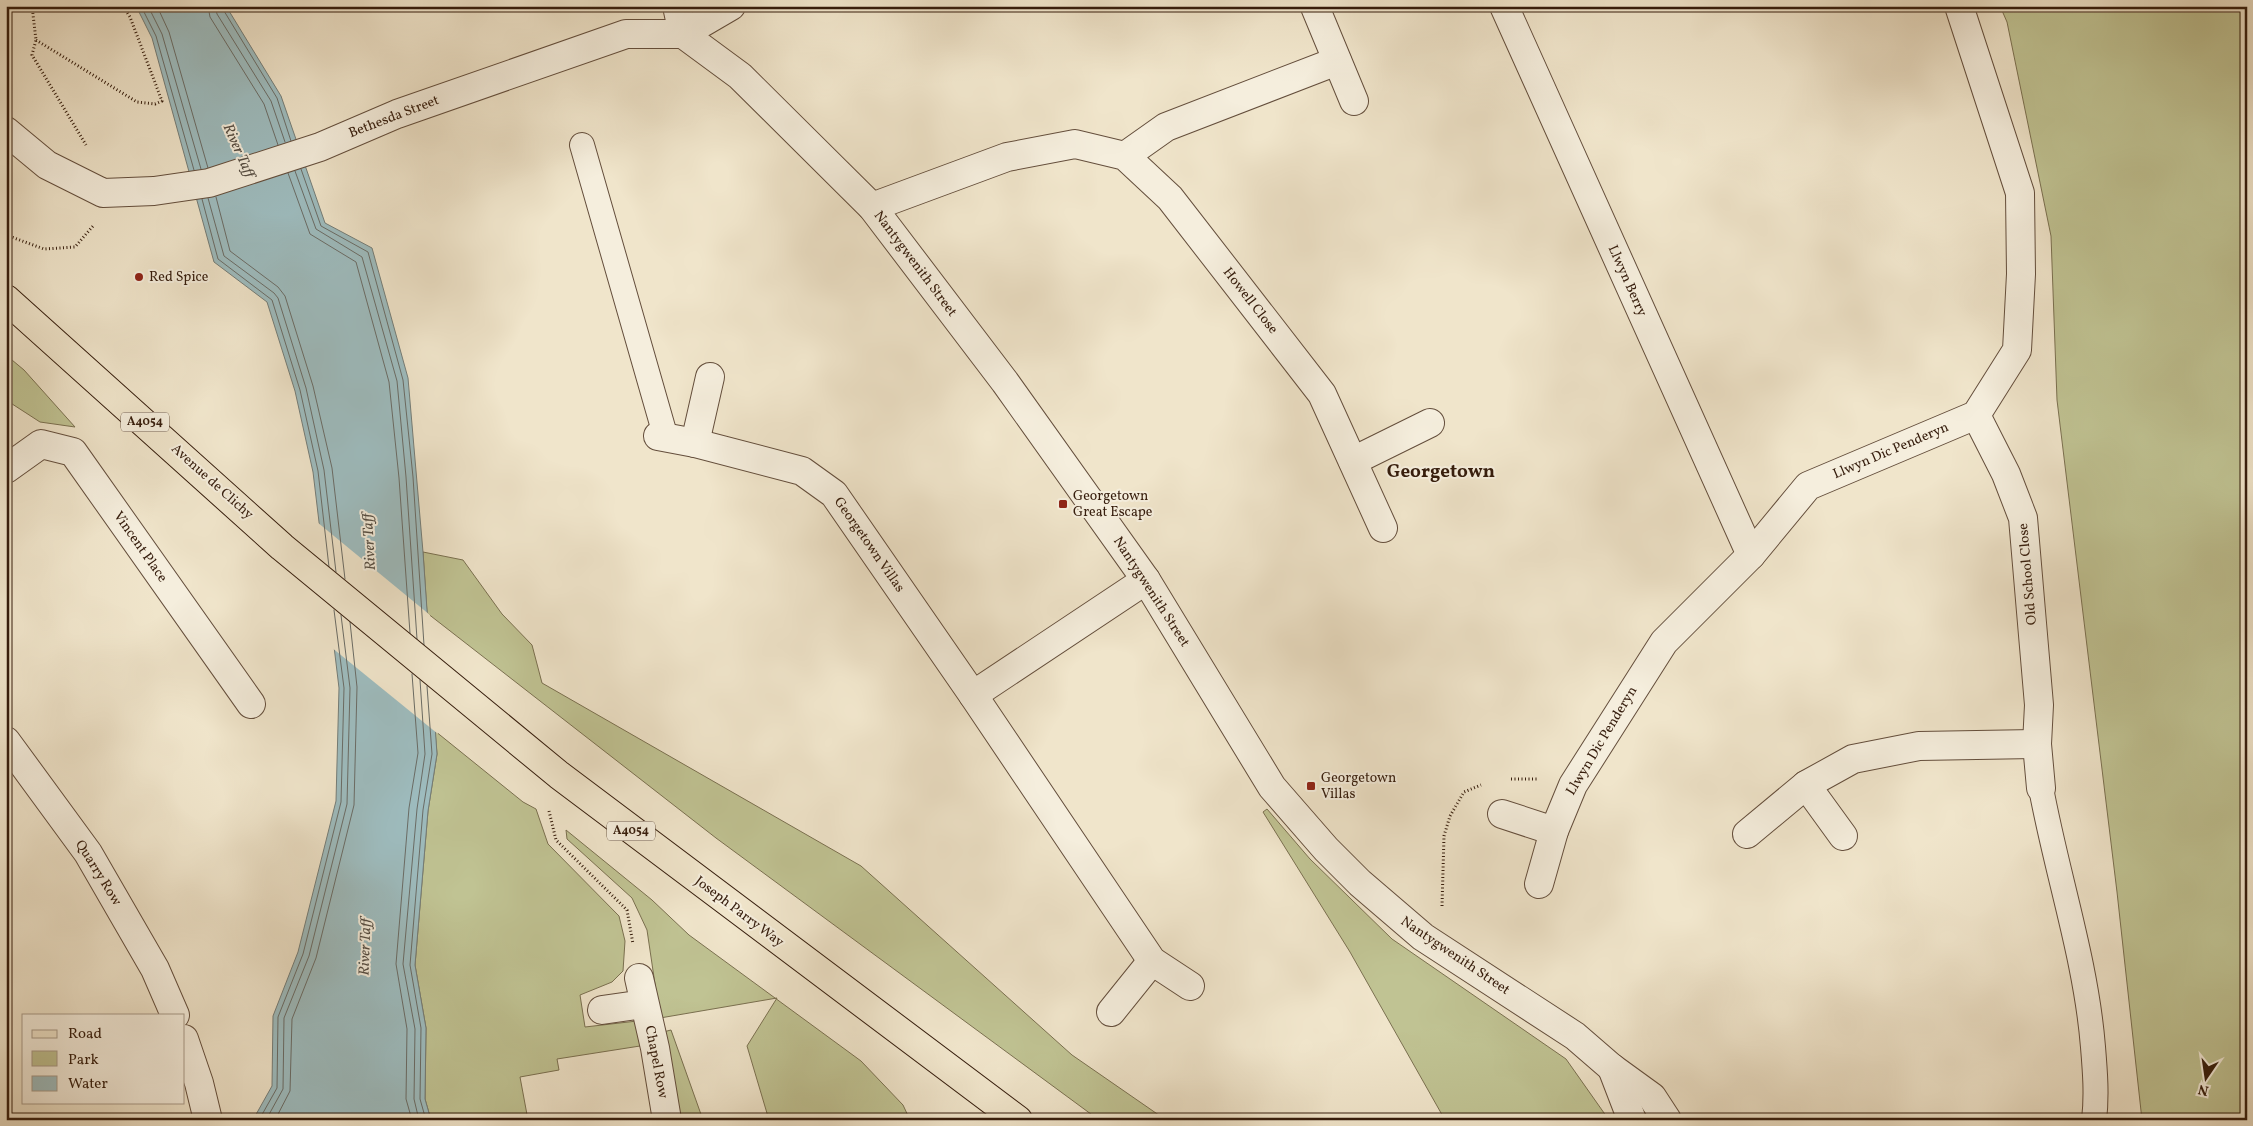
<svg xmlns="http://www.w3.org/2000/svg" width="2253" height="1126" font-family="Vollkorn,serif">
<style>
.green{fill:#c0c393;stroke:#7a7050}
.water{fill:#9ebdc0;stroke:#747d78}
.pier{fill:#f0e5cb}
.lines{fill:none;stroke-linecap:round;stroke-linejoin:round}
.shore{stroke:#6a6c66;stroke-width:1}
.lane-casing{stroke:#644e3c;stroke-width:26}
.street-casing{stroke:#644e3c;stroke-width:30}
.primary-casing{stroke:#351c0c;stroke-width:30}
.path{stroke:#351c0c;stroke-width:3;stroke-dasharray:1 2.5;stroke-linecap:butt}
.lane{stroke:#f5eedd;stroke-width:24}
.street{stroke:#f5eedd;stroke-width:28}
.primary{stroke:#f0e5cb;stroke-width:28}
.poi-dot{fill:#8f2418;stroke:#f5eedd;stroke-width:2}
.labels{text-anchor:middle;dominant-baseline:central;stroke-width:4;stroke-linejoin:round;paint-order:stroke}
.shield{fill:#f5eedd;stroke:#6f5b4b;stroke-width:1}
.shield-label{font-size:12px;font-weight:bold;fill:#351c0c}
.street-label{font-size:14px;fill:#351c0c;stroke:#f5eedd}
.poi-label{font-size:14px;fill:#351c0c;stroke:#f5eedd;text-anchor:start}
.water-label{font-size:15px;font-style:italic;fill:#544c42;stroke:#f5eedd}
.district-label{font-size:19px;font-weight:bold;fill:#351c0c;stroke:#f5eedd}
</style>
<rect width="100%" height="100%" fill="#f0e5cb"/>
<filter id="stains"><feTurbulence type="fractalNoise" baseFrequency=".004" numOctaves="4"/><feColorMatrix values="0 0 0 0 .2 0 0 0 0 .09 0 0 0 0 .02 0 0 0 .5 -.17"/></filter>
<radialGradient id="worn" r=".72"><stop offset=".6" stop-color="#630" stop-opacity="0"/><stop offset="1" stop-color="#630" stop-opacity=".3"/></radialGradient>
<g class="green">
<path d="M 2000,6 L 2247,6 L 2247,1120 L 2142,1120 L 2117,892 L 2057,400 L 2051,236 L 2007,22 Z"/>
<path d="M 6,355 L 24,370 L 75,427 L 40,422 L 6,400 Z"/>
<path d="M 423,552 L 463,560 L 502,614 L 532,645 L 542,683 L 861,866 L 1072,1055 L 1166,1120 L 1099,1120 L 716,838 L 427,613 Z"/>
<path d="M 435,731 L 523,802 L 536,809 L 548,844 L 619,916 L 625,941 L 623,971 L 612,982 L 580,995 L 585,1027 L 637,1021 L 640,1046 L 557,1059 L 559,1070 L 520,1077 L 528,1120 L 431,1120 L 425,1099 L 426,1028 L 415,965 L 428,811 L 437,754 Z"/>
<path d="M 1267,809 L 1310,859 L 1392,939 L 1566,1059 L 1609,1120 L 1445,1120 L 1350,952 L 1263,812 Z"/>
<path d="M 566,830 L 652,900 L 689,935 L 861,1061 L 903,1105 L 910,1120 L 769,1120 L 747,1046 L 777,998 L 660,1018 L 647,930 L 632,898 L 567,839 Z"/>
<path d="M 671,1030 L 703,1120 L 679,1120 L 663,1032 Z"/>
</g>
<path class="water" d="M 136,6 L 226,6 L 281,96 L 325,223 L 372,248 L 408,378 L 423,552 L 437,754 L 428,811 L 415,965 L 426,1028 L 425,1099 L 431,1120 L 255,1120 L 254,1118 L 272,1086 L 273,1016 L 298,952 L 336,801 L 339,688 L 313,472 L 295,391 L 267,302 L 214,262 L 152,38 Z"/>
<path class="pier" d="M 317,522 L 430,615 L 438,734 L 331,647 Z"/>
<g class="lines">
<g class="shore">
<path d="M 141,6 L 156,36 L 194,170"/>
<path d="M 148,6 L 162,34 L 201,169"/>
<path d="M 157,6 L 169,32 L 208,168"/>
<path d="M 208,6 L 210,17 L 264,104 L 278,145"/>
<path d="M 215,6 L 217,14 L 271,101 L 285,142"/>
<path d="M 221,6 L 277,98 L 291,141"/>
<path d="M 301,169 L 321,226 L 368,252 L 403,380 L 413,477 L 424,645"/>
<path d="M 295,171 L 316,229 L 362,257 L 397,381 L 406,477 L 417,639"/>
<path d="M 288,173 L 310,234 L 356,262 L 389,382 L 399,478 L 410,633"/>
<path d="M 216,197 L 230,251 L 278,287 L 285,296 L 313,386 L 332,468 L 345,579"/>
<path d="M 208,198 L 224,256 L 274,293 L 278,298 L 306,388 L 324,470 L 336,572"/>
<path d="M 202,199 L 218,259 L 272,300 L 300,390 L 318,471 L 329,567"/>
<path d="M 259,1120 L 277,1088 L 278,1017 L 303,954 L 341,802 L 344,688 L 334,610"/>
<path d="M 266,1120 L 283,1089 L 284,1018 L 309,956 L 347,804 L 350,688 L 341,615"/>
<path d="M 275,1120 L 290,1091 L 292,1019 L 316,958 L 354,805 L 357,687 L 350,622"/>
<path d="M 412,1120 L 406,1099 L 407,1029 L 396,964 L 409,808 L 418,753 L 412,674"/>
<path d="M 419,1120 L 414,1099 L 415,1029 L 403,964 L 417,809 L 425,754 L 420,680"/>
<path d="M 426,1120 L 420,1099 L 421,1028 L 410,965 L 423,810 L 432,754 L 427,686"/>
</g>
<defs>
<g id="lane">
<path d="M 582,145 L 666,438"/>
<path d="M 2041,788 C 2057,875 2086,959 2093,1047 C 2095,1071 2097,1096 2094,1120"/>
</g>
<g id="street">
<path d="M 677,6 L 683,34"/>
<path d="M 1504,6 L 1751,555"/>
<path d="M 1315,7 L 1354,101"/>
<path d="M 683,34 L 740,76 L 872,207 L 1005,382 L 1146,580 L 1272,787 L 1326,849 L 1360,883 L 1423,937 L 1575,1036 L 1612,1068 L 1652,1097 L 1667,1120"/>
<path d="M 683,34 L 731,6"/>
<path d="M 6,131 L 47,165 L 103,193 L 154,191 L 209,183 L 320,147 L 397,114 L 626,34 L 683,34"/>
<path d="M 1125,156 L 1166,127 L 1337,61"/>
<path d="M 872,207 L 1007,157 L 1075,144 L 1125,156 L 1170,198 L 1322,394 L 1383,528"/>
<path d="M 1976,415 L 2006,474 L 2023,518 L 2039,705 L 2037,744 L 2041,788"/>
<path d="M 658,436 L 695,443 L 802,471 L 834,494 L 973,695 L 1152,961 L 1190,986"/>
<path d="M 695,443 L 710,377"/>
<path d="M 1353,461 L 1430,423"/>
<path d="M 6,469 L 41,444 L 73,452 L 251,704"/>
<path d="M 973,695 L 1146,580"/>
<path d="M 6,741 L 88,853 L 155,969 L 175,1015"/>
<path d="M 1806,785 L 1843,836"/>
<path d="M 1502,814 L 1554,831"/>
<path d="M 1747,834 L 1806,785 L 1853,759 L 1919,746 L 2037,744"/>
<path d="M 1539,884 L 1554,831 L 1573,785 L 1664,642 L 1751,555 L 1808,486 L 1976,415 L 2017,350 L 2021,274 L 2020,193 L 1959,6"/>
<path d="M 639,978 L 655,1048 L 667,1120"/>
<path d="M 602,1010 L 644,1004"/>
<path d="M 1111,1012 L 1152,961"/>
<path d="M 184,1039 L 199,1083 L 208,1120"/>
<path d="M 1612,1068 L 1632,1120"/>
</g>
<path id="primary" d="M 6,299 L 282,547 L 559,775 L 1018,1120"/>
</defs>
<use href="#lane" class="lane-casing"/>
<use href="#street" class="street-casing"/>
<use href="#primary" class="primary-casing"/>
<g class="path">
<path d="M 32,6 L 36,40 L 32,55 L 86,145"/>
<path d="M 36,40 L 137,102 L 155,104 L 162,101 L 130,17 L 123,6"/>
<path d="M 6,235 L 44,249 L 75,247 L 93,226"/>
<path d="M 1511,779 L 1539,779"/>
<path d="M 549,811 L 556,840 L 627,910 L 633,944"/>
<path d="M 1442,906 L 1444,836 L 1450,816 L 1464,792 L 1481,785"/>
</g>
<use href="#lane" class="lane"/>
<use href="#street" class="street"/>
<use href="#primary" class="primary"/>
</g>
<g class="poi-dot">
<circle cx="139" cy="277" r="5"/>
<rect x="1058" y="499" width="10" height="10" rx="2.5"/>
<rect x="1306" y="781" width="10" height="10" rx="2.5"/>
</g>
<g class="labels">
<g class="shield">
<rect x="121" y="412.5" width="48" height="19" rx="4"/>
<rect x="607" y="821.5" width="48" height="19" rx="4"/>
</g>
<g class="shield-label">
<text x="145" y="422">A4054</text>
<text x="631" y="831">A4054</text>
</g>
<g class="street-label">
<text transform="translate(394 117) rotate(-21)">Bethesda Street</text>
<text transform="translate(915 264) rotate(53)">Nantygwenith Street</text>
<text transform="translate(1627 281) rotate(66)">Llwyn Berry</text>
<text transform="translate(1250 301) rotate(52)">Howell Close</text>
<text transform="translate(1891 451) rotate(-23)">Llwyn Dic Penderyn</text>
<text transform="translate(212 482) rotate(42)">Avenue de Clichy</text>
<text transform="translate(869 545) rotate(55)">Georgetown Villas</text>
<text transform="translate(140 547) rotate(55)">Vincent Place</text>
<text transform="translate(2028 574) rotate(-95)">Old School Close</text>
<text transform="translate(1151 592) rotate(57)">Nantygwenith Street</text>
<text transform="translate(1602 741) rotate(-59)">Llwyn Dic Penderyn</text>
<text transform="translate(98 873) rotate(58)">Quarry Row</text>
<text transform="translate(739 912) rotate(37)">Joseph Parry Way</text>
<text transform="translate(1455 956) rotate(34)">Nantygwenith Street</text>
<text transform="translate(656 1062) rotate(79)">Chapel Row</text>
</g>
<g class="poi-label">
<text x="149" y="277">Red Spice</text>
<text x="1073" y="496">Georgetown<tspan x="1073" dy="16">Great Escape</tspan></text>
<text x="1321" y="778">Georgetown<tspan x="1321" dy="16">Villas</tspan></text>
</g>
<g class="water-label">
<text transform="translate(238 151) rotate(66)">River Taff</text>
<text transform="translate(370 542) rotate(-93)">River Taff</text>
<text transform="translate(366 947) rotate(-88)">River Taff</text>
</g>
<g class="district-label">
<text x="1441" y="472">Georgetown</text>
</g>
</g>
<rect width="2253" height="1126" fill="none" stroke="#f0e5cb" stroke-width="25"/>
<rect x="8" y="8" width="2238" height="1111" fill="none" stroke="#351c0c" stroke-width="2.5"/>
<rect x="12" y="12" width="2228" height="1101" fill="none" stroke="#351c0c"/>
<rect x="22" y="1014" width="162" height="90" fill="#f5eedd" stroke="#a89a89"/>
<rect x="32" y="1030" width="25" height="8" fill="#f0e5cb" stroke="#a89a89"/>
<text x="68" y="1038" font-size="15" fill="#351c0c">Road</text>
<rect x="32" y="1051" width="25" height="15" fill="#c0c393" stroke="#a89a89"/>
<text x="68" y="1064" font-size="15" fill="#351c0c">Park</text>
<rect x="32" y="1076" width="25" height="15" fill="#9ebdc0" stroke="#a89a89"/>
<text x="68" y="1088" font-size="15" fill="#351c0c">Water</text>
<g transform="translate(2206 1078) rotate(193)" stroke="#f5eedd" stroke-width="4" paint-order="stroke">
<path d="M0-4L9 19L0 12L-9 19Z" fill="#351c0c"/>
<text y="-8" font-size="14" font-weight="bold" text-anchor="middle" fill="#351c0c">N</text>
</g>
<rect width="100%" height="100%" filter="url(#stains)"/>
<rect width="100%" height="100%" fill="url(#worn)"/>
</svg>
